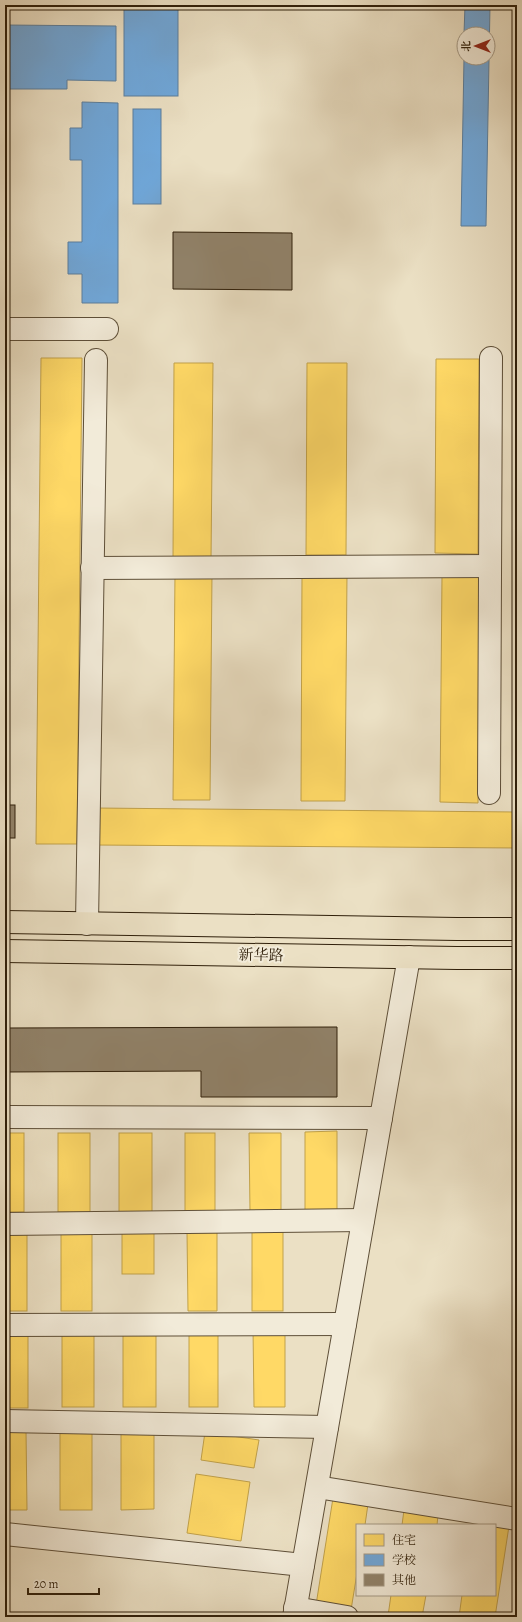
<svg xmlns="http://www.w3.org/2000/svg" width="522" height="1622" font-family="Alegreya,'Noto Serif SC',serif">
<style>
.homes{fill:#ffd966;stroke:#c1a14a}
.schools{fill:#6fa8dc;stroke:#5c7f9d}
.building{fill:#91836b;stroke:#2f1f0a}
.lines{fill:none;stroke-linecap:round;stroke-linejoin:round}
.minor-casing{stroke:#5e4f38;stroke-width:24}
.major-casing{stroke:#2f1f0a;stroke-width:24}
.minor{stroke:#f2ebd9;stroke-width:22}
.major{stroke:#ebe0c4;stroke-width:22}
.labels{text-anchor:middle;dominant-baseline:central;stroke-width:4;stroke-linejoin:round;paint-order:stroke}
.street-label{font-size:15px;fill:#2f1f0a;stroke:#f2ebd9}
</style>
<rect width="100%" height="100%" fill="#ebe0c4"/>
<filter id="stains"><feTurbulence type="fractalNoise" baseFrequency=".005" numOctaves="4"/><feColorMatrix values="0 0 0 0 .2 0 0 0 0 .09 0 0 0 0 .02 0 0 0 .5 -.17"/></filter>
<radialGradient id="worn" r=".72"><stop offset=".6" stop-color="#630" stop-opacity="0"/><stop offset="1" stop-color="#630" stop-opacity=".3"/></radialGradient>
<g class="homes">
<path d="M 41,358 L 82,358 L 77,844 L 36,844 Z"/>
<path d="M 436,359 L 479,359 L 478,554 L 435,553 Z"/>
<path d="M 174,363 L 213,363 L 211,560 L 173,559 Z"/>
<path d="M 307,363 L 347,363 L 346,555 L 306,555 Z"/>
<path d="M 517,549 L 517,848 L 94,845 L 94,808 L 515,812 Z"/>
<path d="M 175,573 L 212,573 L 210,800 L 173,800 Z"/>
<path d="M 302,574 L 347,574 L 345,801 L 301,801 Z"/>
<path d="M 442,575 L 480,575 L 478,803 L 440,802 Z"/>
<path d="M 337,1131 L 337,1211 L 305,1211 L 305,1132 Z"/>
<rect x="5" y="1133" width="19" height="79"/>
<rect x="58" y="1133" width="32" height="79"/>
<rect x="119" y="1133" width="33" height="79"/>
<rect x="185" y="1133" width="30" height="79"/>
<path d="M 249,1133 L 281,1133 L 281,1212 L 250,1212 Z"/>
<rect x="5" y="1232" width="22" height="79"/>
<rect x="61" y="1232" width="31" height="79"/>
<rect x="122" y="1232" width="32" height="42"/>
<path d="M 187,1232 L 217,1232 L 217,1311 L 188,1311 Z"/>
<rect x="252" y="1232" width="31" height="79"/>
<rect x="123" y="1328" width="33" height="79"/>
<rect x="189" y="1328" width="29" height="79"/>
<path d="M 253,1328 L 285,1328 L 285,1407 L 254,1407 Z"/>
<rect x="5" y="1329" width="23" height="79"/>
<rect x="62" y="1329" width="32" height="78"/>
<path d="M 154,1430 L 154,1509 L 121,1510 L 121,1431 Z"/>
<path d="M 5,1431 L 26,1431 L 27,1510 L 5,1510 Z"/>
<rect x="60" y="1431" width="32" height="79"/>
<path d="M 205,1432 L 259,1440 L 254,1468 L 201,1460 Z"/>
<path d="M 196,1474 L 250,1482 L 241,1541 L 187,1533 Z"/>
<path d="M 333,1498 L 368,1504 L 365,1525 L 357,1525 L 357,1573 L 351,1610 L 316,1605 Z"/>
<path d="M 404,1510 L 438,1515 L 437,1525 L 402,1525 Z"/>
<path d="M 474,1520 L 509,1526 L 495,1617 L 459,1617 L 462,1595 L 495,1595 L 495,1525 L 473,1525 Z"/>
<path d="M 391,1595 L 426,1595 L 422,1617 L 388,1616 Z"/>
</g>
<g class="schools">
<rect x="124" y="5" width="54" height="91"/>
<path d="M 465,5 L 490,5 L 486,226 L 461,226 L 464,58 L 488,58 L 488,34 L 464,34 Z"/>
<path d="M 5,25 L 116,26 L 116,81 L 67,80 L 67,89 L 5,89 Z"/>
<path d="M 82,102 L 118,103 L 118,303 L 82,303 L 82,274 L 68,274 L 68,242 L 82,242 L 82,160 L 70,160 L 70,128 L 82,128 Z"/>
<rect x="133" y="109" width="28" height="95"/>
</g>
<g class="building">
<path d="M 173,232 L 292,233 L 292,290 L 173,289 Z"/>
<rect x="5" y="805" width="10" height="33"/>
<path d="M 337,1027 L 337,1097 L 201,1097 L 201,1071 L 5,1072 L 5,1028 Z"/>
</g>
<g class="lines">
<defs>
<g id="minor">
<path d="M 5,329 L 107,329"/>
<path d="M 92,568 L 490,566"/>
<path d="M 489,793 L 491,358"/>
<path d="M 87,924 L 96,360"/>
<path d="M 5,1117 L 381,1118"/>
<path d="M 5,1224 L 363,1220"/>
<path d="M 5,1325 L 345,1324"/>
<path d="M 5,1421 L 327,1427"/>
<path d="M 317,1487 L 517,1519"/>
<path d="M 5,1534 L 303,1565"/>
<path d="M 295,1608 L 347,1617"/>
<path d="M 294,1617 L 409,957"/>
</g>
<g id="major">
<path d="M 5,922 L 457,929 L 517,929"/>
<path d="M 5,951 L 457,958 L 517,958"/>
</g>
</defs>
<use href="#minor" class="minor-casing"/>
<use href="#major" class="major-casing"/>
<use href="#minor" class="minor"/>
<use href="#major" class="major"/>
</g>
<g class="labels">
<g class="street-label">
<text transform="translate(261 955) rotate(1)">新华路</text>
</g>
</g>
<rect width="522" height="1622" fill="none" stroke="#ebe0c4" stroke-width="20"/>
<rect x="6" y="6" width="510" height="1610" fill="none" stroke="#2f1f0a" stroke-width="2"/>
<rect x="10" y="10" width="502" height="1602" fill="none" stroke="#2f1f0a"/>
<rect x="356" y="1524" width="140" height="72" fill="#f2ebd9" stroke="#a49986"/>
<rect x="364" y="1534" width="20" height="12" fill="#ffd966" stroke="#a49986"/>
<text x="392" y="1544" font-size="12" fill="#2f1f0a">住宅</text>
<rect x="364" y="1554" width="20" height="12" fill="#6fa8dc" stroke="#a49986"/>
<text x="392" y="1564" font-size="12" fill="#2f1f0a">学校</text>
<rect x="364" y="1574" width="20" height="12" fill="#91836b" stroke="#a49986"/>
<text x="392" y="1584" font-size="12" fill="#2f1f0a">其他</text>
<g transform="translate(476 46) rotate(270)"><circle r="19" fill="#f2ebd9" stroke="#a49986"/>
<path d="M0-3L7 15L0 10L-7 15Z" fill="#8f2418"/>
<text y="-6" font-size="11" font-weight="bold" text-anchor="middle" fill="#2f1f0a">北</text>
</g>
<path d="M28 1588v6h71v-6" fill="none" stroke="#2f1f0a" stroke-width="2"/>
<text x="34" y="1588" font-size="12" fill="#2f1f0a" stroke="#f2ebd9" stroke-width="3" paint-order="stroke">20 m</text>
<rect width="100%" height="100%" filter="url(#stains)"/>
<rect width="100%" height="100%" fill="url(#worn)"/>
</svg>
